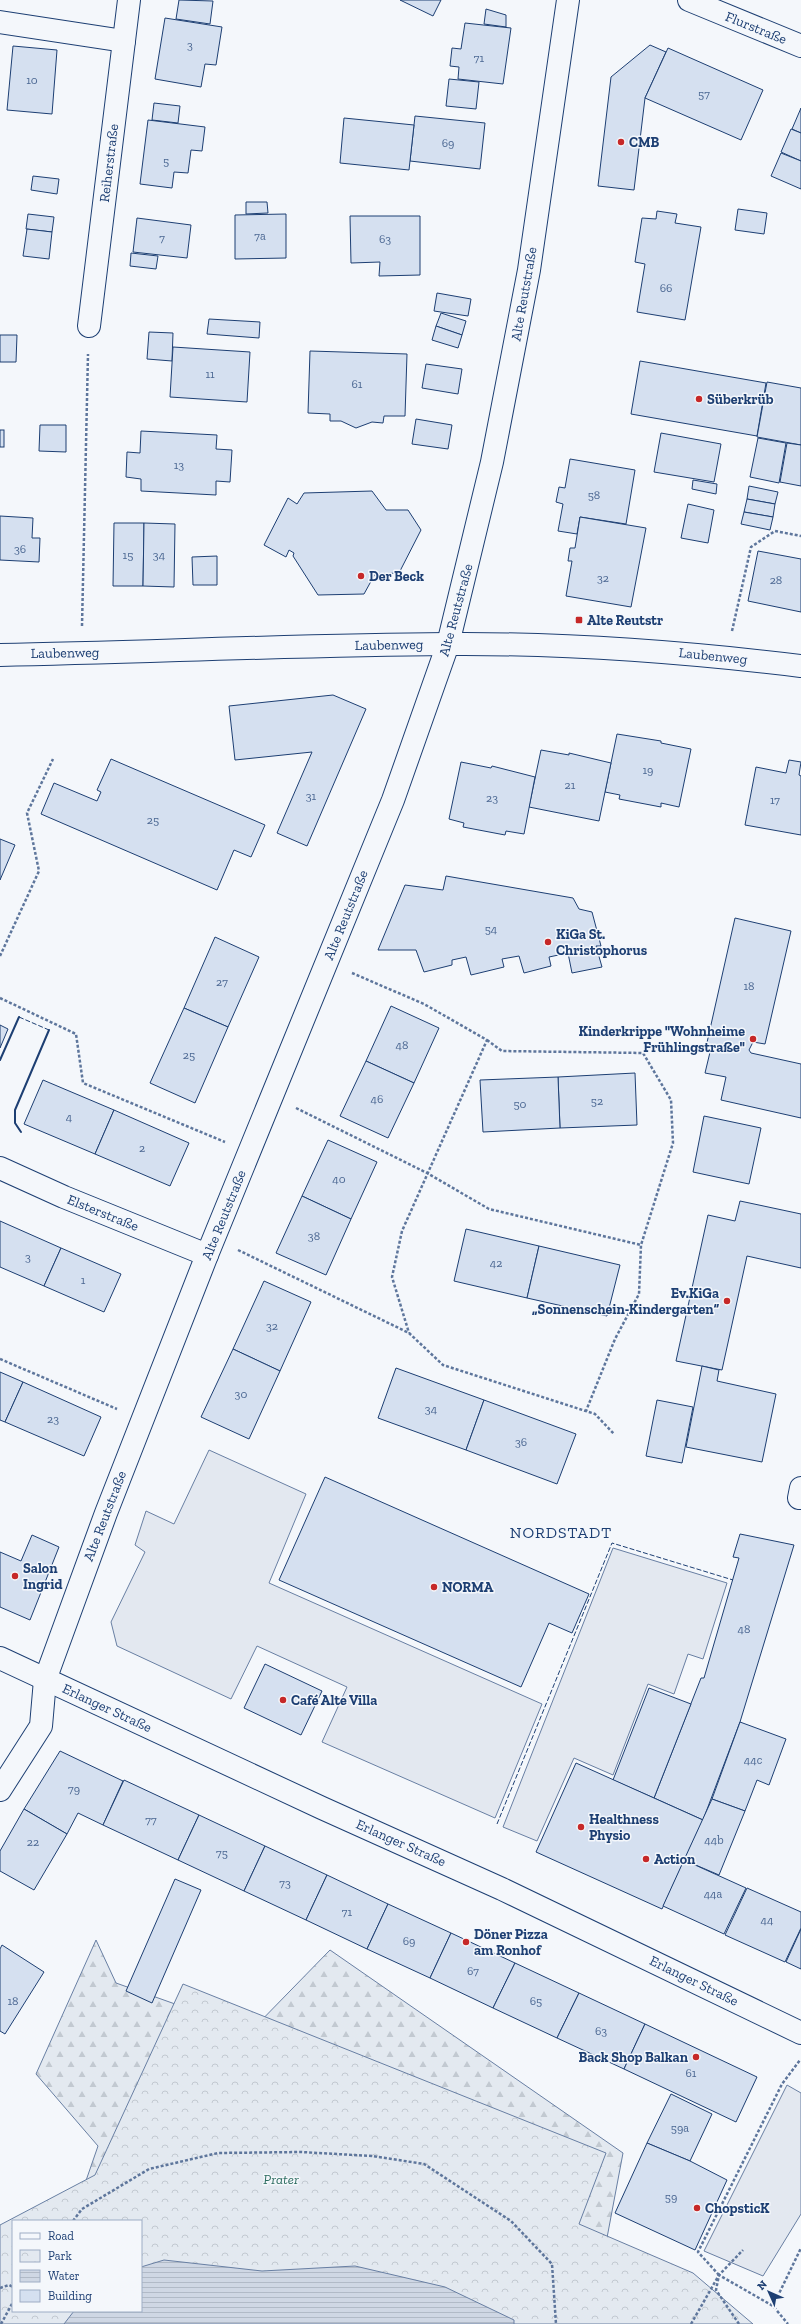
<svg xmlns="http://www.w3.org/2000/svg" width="801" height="2324" font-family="'Zilla Slab',serif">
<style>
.forest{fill:url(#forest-firs);stroke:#687fa3}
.park{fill:url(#park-crowns);stroke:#687fa3;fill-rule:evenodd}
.parking{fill:#e3e8f0;stroke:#687fa3}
.water{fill:url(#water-rules);stroke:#687fa3}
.building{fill:#d5e0f0;stroke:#1d3f73}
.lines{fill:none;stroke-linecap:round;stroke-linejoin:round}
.minor-casing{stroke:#1d3f73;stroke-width:24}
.major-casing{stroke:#1d3f73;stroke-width:24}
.path{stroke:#5e769c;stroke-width:2.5;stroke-dasharray:3 2;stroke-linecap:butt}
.minor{stroke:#f4f7fb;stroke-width:22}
.major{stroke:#f4f7fb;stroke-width:22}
.fence{stroke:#1d3f73;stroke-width:1;stroke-dasharray:5 2;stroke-linecap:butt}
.wall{stroke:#1d3f73;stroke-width:2}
.poi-dot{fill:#c62828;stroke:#f4f7fb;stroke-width:1.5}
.labels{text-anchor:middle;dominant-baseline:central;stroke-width:3;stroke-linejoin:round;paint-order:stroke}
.number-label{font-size:12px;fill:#4b6792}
.street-label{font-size:14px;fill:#1d3f73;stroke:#f4f7fb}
.poi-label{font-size:14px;font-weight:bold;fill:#1d3f73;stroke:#f4f7fb;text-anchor:start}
.park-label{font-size:14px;font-style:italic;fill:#2c6c60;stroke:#f4f7fb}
.quarter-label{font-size:16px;letter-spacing:1px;fill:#1d3f73;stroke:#f4f7fb}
</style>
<defs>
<pattern id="forest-firs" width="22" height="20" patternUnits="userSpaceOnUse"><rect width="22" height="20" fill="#e3e9f0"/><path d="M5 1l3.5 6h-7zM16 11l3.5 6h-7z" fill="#c2c9d1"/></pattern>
<pattern id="park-crowns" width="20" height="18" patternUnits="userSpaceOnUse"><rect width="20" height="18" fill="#e3e9f0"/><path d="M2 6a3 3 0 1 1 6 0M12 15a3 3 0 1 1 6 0" fill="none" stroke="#c2c9d1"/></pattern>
<pattern id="water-rules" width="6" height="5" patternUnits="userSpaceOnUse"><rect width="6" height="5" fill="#cfd7e4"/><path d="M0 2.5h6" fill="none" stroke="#b1bac7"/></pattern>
</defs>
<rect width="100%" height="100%" fill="#f4f7fb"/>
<path class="forest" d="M 96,1940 L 116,1983 L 251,2031 L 330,1950 L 623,2153 L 603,2259 L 141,2221 L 72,2221 L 98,2146 L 36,2074 Z"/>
<path class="park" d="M 183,1984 L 606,2153 L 579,2224 L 693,2273 L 753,2324 L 0,2324 L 0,2225 L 95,2175 ZM 13,2221 L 141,2221 L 141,2311 L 13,2311 Z"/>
<g class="parking">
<path d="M 209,1450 L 306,1494 L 269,1583 L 542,1704 L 495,1818 L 322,1742 L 347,1687 L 257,1646 L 231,1699 L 117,1646 L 111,1622 L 145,1552 L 135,1545 L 146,1511 L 174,1524 Z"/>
<path d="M 613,1548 L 727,1583 L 703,1659 L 688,1654 L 674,1694 L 648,1684 L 613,1775 L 574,1758 L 537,1841 L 503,1827 Z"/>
<path d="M 787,2085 L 801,2093 L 801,2214 L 763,2276 L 704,2251 Z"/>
</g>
<path class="water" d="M 164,2260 L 262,2271 L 355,2266 L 445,2287 L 514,2320 L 514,2324 L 64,2324 L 74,2311 L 141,2311 L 141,2267 Z"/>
<g class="building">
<path d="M 179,0 L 213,1 L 210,24 L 176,19 Z"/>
<path d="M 400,0 L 441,0 L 433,16 Z"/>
<path d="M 486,9 L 506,15 L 506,27 L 484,24 Z"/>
<path d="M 165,18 L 222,27 L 216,65 L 205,64 L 201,87 L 155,79 Z"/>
<path d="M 465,23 L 511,28 L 503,84 L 458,79 L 459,67 L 450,66 L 452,48 L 461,49 Z"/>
<path d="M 650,45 L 666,52 L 645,98 L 634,190 L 598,186 L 611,77 Z"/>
<path d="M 13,46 L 57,50 L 52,114 L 7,110 Z"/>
<path d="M 668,48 L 763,90 L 741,140 L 645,98 Z"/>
<path d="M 449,79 L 479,82 L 476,109 L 446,106 Z"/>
<path d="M 154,103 L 180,106 L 178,123 L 152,120 Z"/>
<path d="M 801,108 L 801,133 L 792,129 Z"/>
<path d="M 415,116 L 485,123 L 480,169 L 410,161 Z"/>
<path d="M 344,118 L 414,125 L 409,170 L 340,163 Z"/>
<path d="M 148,120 L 205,127 L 202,151 L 191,150 L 188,173 L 174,172 L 172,188 L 140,184 Z"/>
<path d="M 791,129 L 801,133 L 801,161 L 781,152 Z"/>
<path d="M 781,153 L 801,161 L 801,189 L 771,176 Z"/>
<path d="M 33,176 L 59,179 L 57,194 L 31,190 Z"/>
<path d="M 246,202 L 267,202 L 268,213 L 246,214 Z"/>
<path d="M 738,209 L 767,213 L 764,234 L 735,230 Z"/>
<path d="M 657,211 L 677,214 L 675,223 L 701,227 L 685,320 L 637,312 L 645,264 L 635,262 L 642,218 L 656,219 Z"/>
<path d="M 28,214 L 54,217 L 52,232 L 26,229 Z"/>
<path d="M 286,214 L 286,258 L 235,259 L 235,215 Z"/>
<path d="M 350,216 L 420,216 L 420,275 L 379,276 L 380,262 L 351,263 Z"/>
<path d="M 137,218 L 191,225 L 187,258 L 133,252 Z"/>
<path d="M 27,229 L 52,232 L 49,259 L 23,256 Z"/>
<path d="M 131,253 L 158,256 L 156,269 L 130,266 Z"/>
<path d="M 437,293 L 471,299 L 468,316 L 434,311 Z"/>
<path d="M 441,313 L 466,321 L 462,335 L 436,326 Z"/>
<path d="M 209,319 L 260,322 L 259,338 L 207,334 Z"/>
<path d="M 436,326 L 462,335 L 458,348 L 432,340 Z"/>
<path d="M 149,332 L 173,333 L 172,361 L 147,359 Z"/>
<path d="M 0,335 L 17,335 L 16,362 L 0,362 Z"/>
<path d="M 173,347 L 250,352 L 247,402 L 170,397 Z"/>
<path d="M 310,351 L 407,354 L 405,416 L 384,416 L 383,423 L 372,422 L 356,428 L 341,421 L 330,421 L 330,414 L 308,413 Z"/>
<path d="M 640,361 L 766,383 L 757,436 L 631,414 Z"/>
<path d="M 426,364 L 462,369 L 458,394 L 422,388 Z"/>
<path d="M 767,382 L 801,388 L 801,445 L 757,437 Z"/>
<path d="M 416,419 L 452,425 L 448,449 L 412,444 Z"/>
<path d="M 40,425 L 66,425 L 66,452 L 39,451 Z"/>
<rect x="0" y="430" width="4" height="17"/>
<path d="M 141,431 L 217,435 L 216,449 L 232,450 L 230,482 L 216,481 L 216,495 L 141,491 L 141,479 L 126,477 L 127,452 L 140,453 Z"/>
<path d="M 661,433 L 721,444 L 714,482 L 654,472 Z"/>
<path d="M 758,438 L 786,443 L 779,483 L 750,477 Z"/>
<path d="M 787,443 L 801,445 L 801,486 L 780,482 Z"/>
<path d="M 570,459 L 635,470 L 626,524 L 580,517 L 577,534 L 558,531 L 563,504 L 556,502 L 559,487 L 565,488 Z"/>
<path d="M 693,480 L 717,484 L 716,494 L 692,489 Z"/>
<path d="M 749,486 L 778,492 L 775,504 L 747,499 Z"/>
<path d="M 372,491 L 386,510 L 408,510 L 421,530 L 399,573 L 375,574 L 364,594 L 318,595 L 293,556 L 294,553 L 289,550 L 286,557 L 264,545 L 288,498 L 297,504 L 304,493 Z"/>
<path d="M 747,499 L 775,504 L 773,517 L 744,512 Z"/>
<path d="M 688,504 L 714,510 L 708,543 L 681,538 Z"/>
<path d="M 744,512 L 773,517 L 770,530 L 741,524 Z"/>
<path d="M 0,516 L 33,518 L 32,538 L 40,538 L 39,562 L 0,560 Z"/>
<path d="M 580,517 L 646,528 L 631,607 L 566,596 L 572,561 L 568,561 L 570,548 L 575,548 Z"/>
<path d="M 114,523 L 144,523 L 143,586 L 113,586 Z"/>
<path d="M 144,523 L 175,524 L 174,587 L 143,586 Z"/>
<path d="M 758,551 L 801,559 L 801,612 L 748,601 Z"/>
<path d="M 217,556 L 217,585 L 193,585 L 192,557 Z"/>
<path d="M 333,695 L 366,709 L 307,846 L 277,833 L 312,752 L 235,760 L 229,706 Z"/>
<path d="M 617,734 L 661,741 L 661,743 L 691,749 L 679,807 L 661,803 L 661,807 L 619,799 L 620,795 L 605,792 Z"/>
<path d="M 541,750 L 569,755 L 569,753 L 611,763 L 599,821 L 529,807 Z"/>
<path d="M 111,759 L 265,825 L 251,857 L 234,850 L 217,890 L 41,814 L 54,783 L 97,801 L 101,792 L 97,790 Z"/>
<path d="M 789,760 L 801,762 L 799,775 L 801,776 L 801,835 L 745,825 L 756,767 L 786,773 Z"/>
<path d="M 461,762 L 491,768 L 492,766 L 535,777 L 524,834 L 506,831 L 505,835 L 463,827 L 464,823 L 449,819 Z"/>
<path d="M 0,839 L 15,845 L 0,880 Z"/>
<path d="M 446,876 L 573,898 L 579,909 L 592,912 L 601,946 L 596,946 L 602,967 L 572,973 L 568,953 L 549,957 L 551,966 L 524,973 L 519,956 L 502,959 L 504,967 L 471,975 L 466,957 L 452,960 L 452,965 L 424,972 L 416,950 L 378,950 L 405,885 L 443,890 Z"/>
<path d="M 735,918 L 791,931 L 765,1044 L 753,1042 L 749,1050 L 751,1053 L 801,1064 L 801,1118 L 721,1100 L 726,1077 L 705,1073 L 711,1048 L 706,1047 Z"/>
<path d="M 215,937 L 259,957 L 228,1027 L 184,1008 Z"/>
<path d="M 391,1006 L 439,1028 L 414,1083 L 366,1061 Z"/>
<path d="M 184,1008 L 228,1027 L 195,1103 L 150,1083 Z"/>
<path d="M 0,1025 L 8,1029 L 0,1048 Z"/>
<path d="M 366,1061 L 414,1083 L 388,1138 L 340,1116 Z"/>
<path d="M 635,1073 L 637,1125 L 560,1128 L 558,1077 Z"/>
<path d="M 558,1077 L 560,1128 L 483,1132 L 480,1080 Z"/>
<path d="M 43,1080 L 114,1110 L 95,1154 L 24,1124 Z"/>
<path d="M 114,1110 L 189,1143 L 170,1186 L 95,1154 Z"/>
<path d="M 704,1116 L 761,1128 L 749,1184 L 693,1172 Z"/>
<path d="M 328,1140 L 377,1162 L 351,1219 L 302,1196 Z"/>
<path d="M 302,1196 L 351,1219 L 326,1275 L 276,1253 Z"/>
<path d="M 740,1201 L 801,1214 L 801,1268 L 747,1256 L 722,1370 L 676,1361 L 708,1215 L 735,1221 Z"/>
<path d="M 0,1221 L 61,1248 L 44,1286 L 0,1267 Z"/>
<path d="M 466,1229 L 539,1246 L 527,1298 L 454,1281 Z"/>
<path d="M 539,1246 L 620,1265 L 607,1316 L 527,1298 Z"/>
<path d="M 61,1248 L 121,1274 L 104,1312 L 44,1286 Z"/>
<path d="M 264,1281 L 311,1302 L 280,1371 L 233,1349 Z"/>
<path d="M 233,1349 L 280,1371 L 249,1439 L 201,1417 Z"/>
<path d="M 702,1366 L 719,1370 L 717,1381 L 776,1394 L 762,1462 L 686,1447 Z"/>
<path d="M 396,1368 L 484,1400 L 466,1450 L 378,1418 Z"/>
<path d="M 0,1372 L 23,1382 L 5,1422 L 0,1420 Z"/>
<path d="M 23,1382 L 101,1417 L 84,1456 L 5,1422 Z"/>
<path d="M 484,1400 L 576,1434 L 557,1484 L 466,1450 Z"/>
<path d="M 657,1400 L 693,1407 L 682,1463 L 646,1456 Z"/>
<path d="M 325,1477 L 589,1594 L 572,1633 L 549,1623 L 521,1687 L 279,1580 Z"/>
<path d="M 740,1534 L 794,1545 L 740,1722 L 703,1820 L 654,1798 L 701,1678 L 704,1678 L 739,1558 L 733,1557 Z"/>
<path d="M 32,1535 L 59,1547 L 30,1620 L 0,1607 L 0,1552 L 21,1561 Z"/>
<path d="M 265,1664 L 322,1691 L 301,1735 L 244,1708 Z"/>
<path d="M 649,1688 L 691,1704 L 654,1798 L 613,1780 Z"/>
<path d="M 740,1722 L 786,1739 L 769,1785 L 757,1780 L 745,1811 L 712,1799 Z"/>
<path d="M 60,1751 L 123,1781 L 103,1825 L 78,1813 L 67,1834 L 24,1809 Z"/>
<path d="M 576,1763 L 703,1820 L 662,1909 L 536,1852 Z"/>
<path d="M 124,1780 L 199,1815 L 178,1860 L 103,1825 Z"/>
<path d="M 712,1799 L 745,1811 L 719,1875 L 684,1860 Z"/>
<path d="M 24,1809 L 67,1834 L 34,1890 L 0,1871 L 0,1851 Z"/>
<path d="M 199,1815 L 265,1846 L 244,1891 L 178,1860 Z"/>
<path d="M 265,1846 L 327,1875 L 306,1920 L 244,1891 Z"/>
<path d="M 684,1860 L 746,1888 L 724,1934 L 663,1906 Z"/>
<path d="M 327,1875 L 388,1904 L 367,1949 L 306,1920 Z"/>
<path d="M 175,1879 L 201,1890 L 152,2003 L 126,1991 Z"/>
<path d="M 747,1888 L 801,1912 L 801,1928 L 785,1962 L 725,1935 Z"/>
<path d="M 388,1904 L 451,1933 L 430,1978 L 367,1949 Z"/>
<path d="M 801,1929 L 801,1969 L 786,1962 Z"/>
<path d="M 451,1933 L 515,1963 L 493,2008 L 430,1978 Z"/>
<path d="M 2,1945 L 44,1972 L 5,2034 L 0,2031 L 0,1949 Z"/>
<path d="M 515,1963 L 579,1993 L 557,2038 L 493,2008 Z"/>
<path d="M 579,1993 L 645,2024 L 624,2069 L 557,2038 Z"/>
<path d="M 645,2024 L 757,2077 L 736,2122 L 624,2069 Z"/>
<path d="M 671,2094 L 712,2114 L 690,2161 L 647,2143 Z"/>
<path d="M 647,2143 L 690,2161 L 727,2180 L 695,2250 L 615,2213 Z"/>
</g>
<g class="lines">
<defs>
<g id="minor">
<path d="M 689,0 L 801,46"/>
<path d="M 0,22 L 124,41"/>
<path d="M 89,326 L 129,0"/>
<path d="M 0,655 C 149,652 298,645 447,644 C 566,643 684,652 801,666"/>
<path d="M 0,1168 L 64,1197 L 207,1255"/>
<path d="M 801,1488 L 799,1498 L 801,1498"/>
<path d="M 0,1790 L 41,1726 L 45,1680"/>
</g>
<g id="major">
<path d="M 0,1658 L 322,1808 L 502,1889 L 801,2033"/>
<path d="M 45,1680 L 106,1513 L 207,1255 L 393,800 L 448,644 L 492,462 L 529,270 L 568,0"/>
</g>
</defs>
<use href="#minor" class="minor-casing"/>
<use href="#major" class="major-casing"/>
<g class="path">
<path d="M 82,626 L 88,354"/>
<path d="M 732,631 L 751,547 L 775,531 L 801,536"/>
<path d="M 0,956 L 39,871 L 27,813 L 53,759"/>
<path d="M 352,973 L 424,1004 L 487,1040 L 402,1231 L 392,1277 L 409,1333"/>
<path d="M 0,998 L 76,1034 L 83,1083 L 225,1142"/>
<path d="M 487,1040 L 502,1051 L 643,1053 L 671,1100 L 673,1143 L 641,1245 L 639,1294 L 615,1339 L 586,1411"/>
<path d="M 296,1108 L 427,1173 L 489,1209 L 641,1245"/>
<path d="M 238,1250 L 409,1333 L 443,1365 L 595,1414 L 614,1434"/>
<path d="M 0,1359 L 117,1409"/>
<path d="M 73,2221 L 82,2209 L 149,2169 L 218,2153 L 301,2152 L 372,2156 L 424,2164 L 511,2221 L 552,2264 L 556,2324"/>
<path d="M 719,2275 L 698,2252 L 782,2084 L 800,2060"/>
<path d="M 0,2288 L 9,2285 L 13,2287"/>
<path d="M 773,2306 L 801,2248"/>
<path d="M 1,2324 L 13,2302"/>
<path d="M 691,2324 L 719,2275 L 743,2250"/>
<path d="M 739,2324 L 716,2290 L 719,2275 L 773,2306 L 788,2324"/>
</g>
<use href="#minor" class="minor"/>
<use href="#major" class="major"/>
<g class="fence">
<path d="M 19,1017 L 49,1030"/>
<path d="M 497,1824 L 612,1543 L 733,1580"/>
</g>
<g class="wall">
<path d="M 0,1060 L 19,1017"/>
<path d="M 21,1132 L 15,1123 L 15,1110 L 49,1030"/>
</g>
</g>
<g class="poi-dot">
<circle cx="621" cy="142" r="4"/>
<circle cx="699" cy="399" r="4"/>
<circle cx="361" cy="576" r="4"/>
<rect x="575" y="616" width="8" height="8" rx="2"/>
<circle cx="548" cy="942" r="4"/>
<circle cx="753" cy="1039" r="4"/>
<circle cx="727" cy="1301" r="4"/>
<circle cx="15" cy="1576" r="4"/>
<circle cx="434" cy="1587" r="4"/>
<circle cx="283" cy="1700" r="4"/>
<circle cx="581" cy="1827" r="4"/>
<circle cx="646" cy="1859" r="4"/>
<circle cx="466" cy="1942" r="4"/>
<circle cx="696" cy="2057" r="4"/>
<circle cx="697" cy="2208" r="4"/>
</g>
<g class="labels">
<g class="number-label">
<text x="190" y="45">3</text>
<text x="479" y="58">71</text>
<text x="32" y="80">10</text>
<text x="704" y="94">57</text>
<text x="448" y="143">69</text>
<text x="166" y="161">5</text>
<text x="260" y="236">7a</text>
<text x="162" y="238">7</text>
<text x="385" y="239">63</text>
<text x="666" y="288">66</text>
<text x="210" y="374">11</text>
<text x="357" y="384">61</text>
<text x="179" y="465">13</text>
<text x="594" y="495">58</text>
<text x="20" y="549">36</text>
<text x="128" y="555">15</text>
<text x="159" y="555">34</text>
<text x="603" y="578">32</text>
<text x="776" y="580">28</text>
<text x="648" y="770">19</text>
<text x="570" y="785">21</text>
<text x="311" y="796">31</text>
<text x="492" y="798">23</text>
<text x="775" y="800">17</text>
<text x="153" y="820">25</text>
<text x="491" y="929">54</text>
<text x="222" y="982">27</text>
<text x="749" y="986">18</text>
<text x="402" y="1045">48</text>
<text x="189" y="1055">25</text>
<text x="377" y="1099">46</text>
<text x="597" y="1101">52</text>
<text x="520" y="1104">50</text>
<text x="69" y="1117">4</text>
<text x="142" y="1148">2</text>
<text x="339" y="1179">40</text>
<text x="314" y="1236">38</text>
<text x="28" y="1257">3</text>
<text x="496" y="1263">42</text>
<text x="83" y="1280">1</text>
<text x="272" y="1326">32</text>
<text x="241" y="1394">30</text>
<text x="431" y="1409">34</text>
<text x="53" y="1419">23</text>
<text x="521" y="1442">36</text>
<text x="744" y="1629">48</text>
<text x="753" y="1760">44c</text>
<text x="74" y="1789">79</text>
<text x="151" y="1820">77</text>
<text x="714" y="1840">44b</text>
<text x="33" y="1842">22</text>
<text x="222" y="1853">75</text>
<text x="285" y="1883">73</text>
<text x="713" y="1894">44a</text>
<text x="347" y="1912">71</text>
<text x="767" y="1920">44</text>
<text x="409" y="1941">69</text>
<text x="473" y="1971">67</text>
<text x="13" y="2001">18</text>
<text x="536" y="2001">65</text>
<text x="601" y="2031">63</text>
<text x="691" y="2073">61</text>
<text x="680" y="2128">59a</text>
<text x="671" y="2197">59</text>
</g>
<g class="street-label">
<text transform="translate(756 28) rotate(22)">Flurstraße</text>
<text transform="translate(109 163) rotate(-83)">Reiherstraße</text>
<text transform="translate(524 294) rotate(-80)">Alte Reutstraße</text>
<text transform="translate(456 610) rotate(-75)">Alte Reutstraße</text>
<text transform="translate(389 645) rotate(-1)">Laubenweg</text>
<text transform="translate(65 653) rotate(-1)">Laubenweg</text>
<text transform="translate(713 656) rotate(6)">Laubenweg</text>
<text transform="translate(346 915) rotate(-68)">Alte Reutstraße</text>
<text transform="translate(103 1213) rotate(22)">Elsterstraße</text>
<text transform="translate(224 1215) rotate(-68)">Alte Reutstraße</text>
<text transform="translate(105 1516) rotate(-69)">Alte Reutstraße</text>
<text transform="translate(107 1708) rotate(25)">Erlanger Straße</text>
<text transform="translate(401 1843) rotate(24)">Erlanger Straße</text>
<text transform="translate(694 1981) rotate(26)">Erlanger Straße</text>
</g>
<g class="poi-label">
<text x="629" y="142">CMB</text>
<text x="707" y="399">Süberkrüb</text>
<text x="369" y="576">Der Beck</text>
<text x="587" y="620">Alte Reutstr</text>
<text x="556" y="934">KiGa St.<tspan x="556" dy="16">Christophorus</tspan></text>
<text x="745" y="1031" text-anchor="end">Kinderkrippe "Wohnheime<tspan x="745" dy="16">Frühlingstraße"</tspan></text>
<text x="719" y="1293" text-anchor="end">Ev.KiGa<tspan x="719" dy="16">„Sonnenschein-Kindergarten“</tspan></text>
<text x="23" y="1568">Salon<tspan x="23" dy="16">Ingrid</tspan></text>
<text x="442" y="1587">NORMA</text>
<text x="291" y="1700">Café Alte Villa</text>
<text x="589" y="1819">Healthness<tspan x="589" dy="16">Physio</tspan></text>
<text x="654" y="1859">Action</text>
<text x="474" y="1934">Döner Pizza<tspan x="474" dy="16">am Ronhof</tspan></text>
<text x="688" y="2057" text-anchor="end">Back Shop Balkan</text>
<text x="705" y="2208">ChopsticK</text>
</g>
<g class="park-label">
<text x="281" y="2179">Prater</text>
</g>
<g class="quarter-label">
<text x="561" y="1532">NORDSTADT</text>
</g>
</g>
<rect x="12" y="2220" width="130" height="92" fill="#f4f7fb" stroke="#9eadc5"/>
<rect x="20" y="2233" width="20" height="6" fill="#f4f7fb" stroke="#9eadc5"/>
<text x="48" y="2240" font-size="12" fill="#1d3f73">Road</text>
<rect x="20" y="2250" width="20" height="12" fill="url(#park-crowns)" stroke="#9eadc5"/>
<text x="48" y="2260" font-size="12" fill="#1d3f73">Park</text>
<rect x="20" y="2270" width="20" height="12" fill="url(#water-rules)" stroke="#9eadc5"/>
<text x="48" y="2280" font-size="12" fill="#1d3f73">Water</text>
<rect x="20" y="2290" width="20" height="12" fill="#d5e0f0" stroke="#9eadc5"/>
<text x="48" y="2300" font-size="12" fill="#1d3f73">Building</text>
<g transform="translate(769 2292) rotate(315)" stroke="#f4f7fb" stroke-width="3" paint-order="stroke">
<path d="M0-3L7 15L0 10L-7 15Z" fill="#1d3f73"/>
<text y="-6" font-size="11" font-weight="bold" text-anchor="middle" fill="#1d3f73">N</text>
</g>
</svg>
